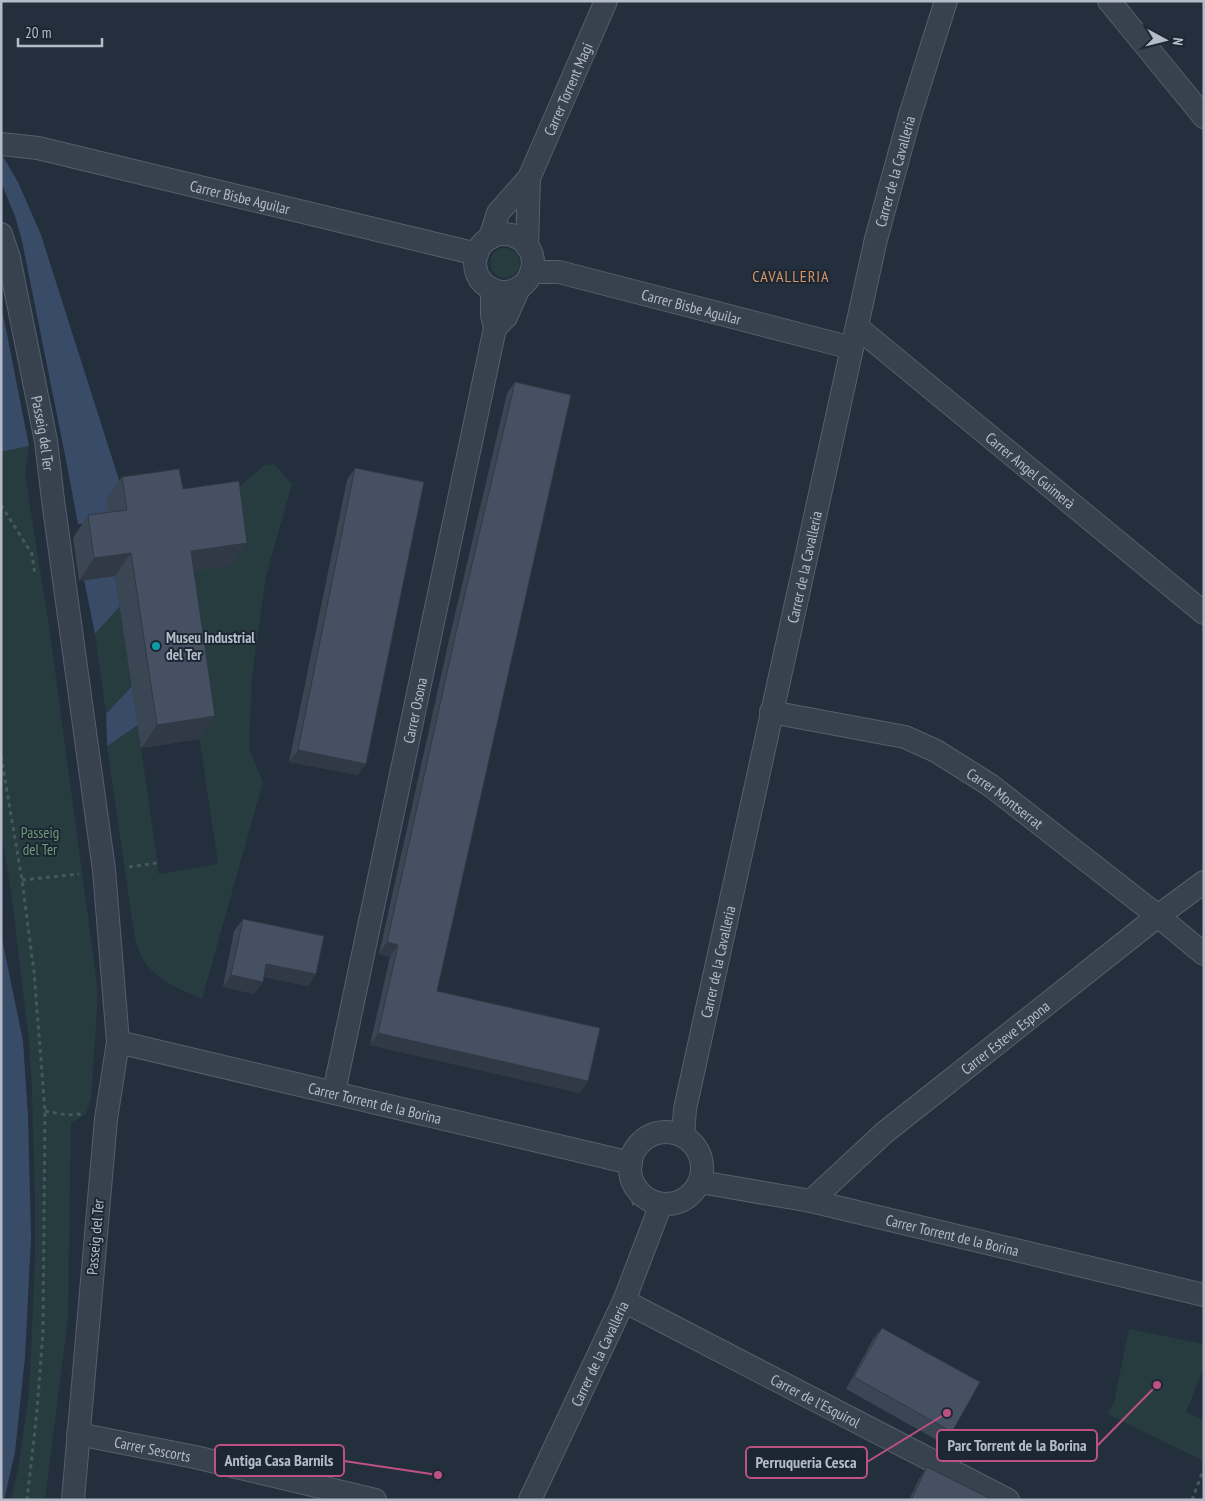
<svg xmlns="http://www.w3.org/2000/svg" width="1205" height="1501" font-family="'PT Sans Narrow',sans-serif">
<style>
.green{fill:#263c3f}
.water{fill:#394c67}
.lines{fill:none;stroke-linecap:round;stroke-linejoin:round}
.minor-casing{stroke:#565f6c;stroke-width:24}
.path{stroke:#44595c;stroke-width:3;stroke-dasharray:4 4;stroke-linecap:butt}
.minor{stroke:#38414e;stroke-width:22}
.wall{fill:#3b4654}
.shaded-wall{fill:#303945}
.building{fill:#455162;stroke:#303945}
.culture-dot{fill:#0f9aa8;stroke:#1d2633;stroke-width:2}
.labels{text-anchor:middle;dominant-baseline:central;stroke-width:4;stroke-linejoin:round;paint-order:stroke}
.street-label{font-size:15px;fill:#b4bcc9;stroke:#1d2633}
.poi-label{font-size:15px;font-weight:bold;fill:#b4bcc9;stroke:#1d2633;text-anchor:start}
.park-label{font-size:15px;fill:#6b9a76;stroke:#1d2633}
.neighbourhood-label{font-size:16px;letter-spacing:1px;fill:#d59563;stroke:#1d2633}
.leader{fill:none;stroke:#bd5182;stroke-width:2}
.callout-dot{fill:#bd5182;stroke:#1d2633;stroke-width:2}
.callout{fill:#1d2633;stroke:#bd5182;stroke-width:2}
.callout-label{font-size:16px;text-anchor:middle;font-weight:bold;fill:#b4bcc9}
</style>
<rect width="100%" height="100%" fill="#242f3e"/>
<g class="green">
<circle cx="505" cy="263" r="15"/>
<path d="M 29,446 L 25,474 L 50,633 L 97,984 L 97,1010 L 91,1099 L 86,1114 L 71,1123 L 68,1318 L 45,1500 L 11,1500 L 18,1469 L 28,1401 L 31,1352 L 35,1260 L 35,1196 L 32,1093 L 29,1042 L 12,899 L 1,831 L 1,452 Z"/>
<path d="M 274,464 L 292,484 L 266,576 L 252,677 L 249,749 L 263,782 L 202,999 C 175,986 150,980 138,949 C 136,942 134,934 133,926 L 107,746 L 138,725 L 159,874 L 218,864 L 175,574 L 239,487 L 265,465 Z"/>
<path d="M 120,606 L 132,686 L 106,714 L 95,634 Z"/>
<path d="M 1129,1329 L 1204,1344 L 1204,1367 L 1186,1412 L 1204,1420 L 1204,1461 L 1107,1414 L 1114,1402 Z"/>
</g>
<g class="water">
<path d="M 1,155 L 2,155 L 18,182 L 41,235 L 119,480 L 123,497 L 109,520 L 78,524 L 66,460 L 22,241 L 15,216 L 1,182 Z"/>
<path d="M 1,304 L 29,446 L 1,452 Z"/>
<path d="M 115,576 L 120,606 L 95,634 L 84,580 Z"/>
<path d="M 132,686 L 138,725 L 107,746 L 106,714 Z"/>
<path d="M 1,934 L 23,1041 L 28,1116 L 31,1237 L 25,1357 L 15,1452 L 4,1500 L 1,1500 Z"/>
</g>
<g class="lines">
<defs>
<g id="minor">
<path d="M 1109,1 L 1204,117"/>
<path id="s1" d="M 1,144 L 38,148 L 477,254"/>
<path id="s2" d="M 1,234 L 9,258 L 46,441 L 53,500 L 104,870 L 118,1042 L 106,1119 L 73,1500"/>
<circle cx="504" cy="263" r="29"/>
<path id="s3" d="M 490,238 L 498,213 L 529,178 L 606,1"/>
<path d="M 527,246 L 529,178"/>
<path id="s4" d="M 531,272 L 559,272 L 852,348"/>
<path id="s5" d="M 857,327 L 1204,613"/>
<path d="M 495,328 L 506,317 L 519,288"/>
<path id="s6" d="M 771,712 L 905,737 L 936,751 L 990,785 L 1158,916 L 1204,954"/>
<path id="s7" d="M 118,1042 L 631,1163"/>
<path id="s8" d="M 334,1092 L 495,328 L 492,315 L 492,289"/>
<circle cx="666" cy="1168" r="36"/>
<path id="s9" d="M 683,1136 L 685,1109 L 876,239 L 910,115 L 946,1"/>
<path id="s10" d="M 700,1182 L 811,1201 L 1204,1295"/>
<path id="s11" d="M 811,1201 L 884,1133 L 1158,916 L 1204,882"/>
<path id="s12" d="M 624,1301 L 1008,1500"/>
<path id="s13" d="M 78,1434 L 195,1457 L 375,1500"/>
<path id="s14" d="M 530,1500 L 624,1301 L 661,1204"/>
</g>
</defs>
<use href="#minor" class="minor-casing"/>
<g class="path">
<path d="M 1,505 L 32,554 L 35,575"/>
<path d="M 1,756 L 22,880 L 34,972 L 45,1111 L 43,1331 L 37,1411 L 27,1500"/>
<path d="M 129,867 L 157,863"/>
<path d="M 22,880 L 79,874"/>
<path d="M 45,1111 L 67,1115 L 81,1114"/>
<path d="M 625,1188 L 634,1205"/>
<path d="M 1192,1500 L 1204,1468"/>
</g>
<use href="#minor" class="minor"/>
</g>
<g class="wall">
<path d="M 515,382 L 437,991 L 588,1081 L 580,1093 L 370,1045 L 390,957 L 379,954 L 449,640 L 507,393 Z"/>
<path d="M 355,468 L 358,775 L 289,762 L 347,480 Z"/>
<path d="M 122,477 L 183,489 L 247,543 L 231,565 L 194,571 L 200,739 L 141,748 L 115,576 L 79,581 L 73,538 L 88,515 L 108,513 L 106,499 Z"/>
<path d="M 243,919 L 316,974 L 308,986 L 264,977 L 263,982 L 254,994 L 223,987 L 234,931 Z"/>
<path d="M 882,1328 L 952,1432 L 944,1444 L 846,1389 L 873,1339 Z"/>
<path d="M 927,1467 L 993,1500 L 909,1500 L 919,1479 Z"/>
</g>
<g class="shaded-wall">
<path d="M 247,543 L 231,565 L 175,574 L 191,551 Z"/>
<path d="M 131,553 L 115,576 L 79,581 L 94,558 Z"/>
<path d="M 215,716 L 200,739 L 141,748 L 157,725 Z"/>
<path d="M 298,750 L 366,764 L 358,775 L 289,762 Z"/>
<path d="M 387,942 L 398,945 L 390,957 L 379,954 Z"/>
<path d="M 266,964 L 316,974 L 308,986 L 258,976 Z"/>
<path d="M 231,975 L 263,982 L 254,994 L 223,987 Z"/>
<path d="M 378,1033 L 588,1081 L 580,1093 L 370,1045 Z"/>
</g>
<g class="building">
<path d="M 515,382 L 571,395 L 437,991 L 600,1028 L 588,1081 L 378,1033 L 398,945 L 387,942 L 457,628 Z"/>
<path d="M 355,468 L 424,482 L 366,764 L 298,750 Z"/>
<path d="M 179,469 L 183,489 L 239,481 L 247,543 L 191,551 L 215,716 L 157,725 L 131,553 L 94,558 L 88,515 L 127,510 L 122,477 Z"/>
<path d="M 243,919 L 324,936 L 316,974 L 266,964 L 263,982 L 231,975 Z"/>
<path d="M 882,1328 L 980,1382 L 952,1432 L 854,1377 Z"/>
<path d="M 927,1467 L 993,1500 L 911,1500 Z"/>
</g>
<circle class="culture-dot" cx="156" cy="646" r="5"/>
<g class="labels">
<g class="street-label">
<text stroke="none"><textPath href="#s3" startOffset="170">Carrer Torrent Magi</textPath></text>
<text stroke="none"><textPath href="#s9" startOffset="988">Carrer de la Cavalleria</textPath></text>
<text stroke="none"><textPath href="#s1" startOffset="245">Carrer Bisbe Aguilar</textPath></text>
<text stroke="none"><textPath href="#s4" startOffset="165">Carrer Bisbe Aguilar</textPath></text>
<text stroke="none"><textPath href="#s2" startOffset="204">Passeig del Ter</textPath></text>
<text stroke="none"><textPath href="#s5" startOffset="225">Carrer Angel Guimerà</textPath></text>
<text stroke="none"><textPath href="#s9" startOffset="582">Carrer de la Cavalleria</textPath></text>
<text stroke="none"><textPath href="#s8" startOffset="390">Carrer Osona</textPath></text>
<text stroke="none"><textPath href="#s6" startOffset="254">Carrer Montserrat</textPath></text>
<text stroke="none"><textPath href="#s9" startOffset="178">Carrer de la Cavalleria</textPath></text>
<text stroke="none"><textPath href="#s11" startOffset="254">Carrer Esteve Espona</textPath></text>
<text stroke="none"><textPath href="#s7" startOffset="264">Carrer Torrent de la Borina</textPath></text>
<text stroke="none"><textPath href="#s10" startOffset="258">Carrer Torrent de la Borina</textPath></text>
<text transform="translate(95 1237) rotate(-85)">Passeig del Ter</text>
<text stroke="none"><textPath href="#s14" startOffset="162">Carrer de la Cavalleria</textPath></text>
<text stroke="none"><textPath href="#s12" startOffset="216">Carrer de l'Esquirol</textPath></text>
<text stroke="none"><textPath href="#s13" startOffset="76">Carrer Sescorts</textPath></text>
</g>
<g class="poi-label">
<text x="166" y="637">Museu Industrial<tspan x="166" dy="17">del Ter</tspan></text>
</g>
<g class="park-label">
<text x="40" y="832">Passeig<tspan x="40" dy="17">del Ter</tspan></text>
</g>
<g class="neighbourhood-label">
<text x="791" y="276">CAVALLERIA</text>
</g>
</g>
<path class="leader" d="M1157 1385L1097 1446M438 1475L344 1461M947 1413L867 1462"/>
<g class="callout-dot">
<circle cx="1157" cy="1385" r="5"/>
<circle cx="438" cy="1475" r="5"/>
<circle cx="947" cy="1413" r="5"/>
</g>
<g class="callout">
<rect x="937" y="1430" width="160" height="31" rx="5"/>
<rect x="215" y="1445" width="129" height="31" rx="5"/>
<rect x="746" y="1447" width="121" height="31" rx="5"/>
</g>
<g class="callout-label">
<text x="1017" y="1451">Parc Torrent de la Borina</text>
<text x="279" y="1466">Antiga Casa Barnils</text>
<text x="806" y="1468">Perruqueria Cesca</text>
</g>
<rect width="1205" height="1501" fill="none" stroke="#b4bcc9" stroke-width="5"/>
<g transform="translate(1165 40) rotate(97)" stroke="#1d2633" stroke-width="4" paint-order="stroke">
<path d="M0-4L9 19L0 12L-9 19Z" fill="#b4bcc9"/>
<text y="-8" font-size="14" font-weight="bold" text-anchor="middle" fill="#b4bcc9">N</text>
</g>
<path d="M18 38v8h84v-8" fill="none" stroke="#b4bcc9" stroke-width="2.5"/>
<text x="25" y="38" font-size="15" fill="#b4bcc9" stroke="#1d2633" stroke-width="4" paint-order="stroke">20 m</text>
</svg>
